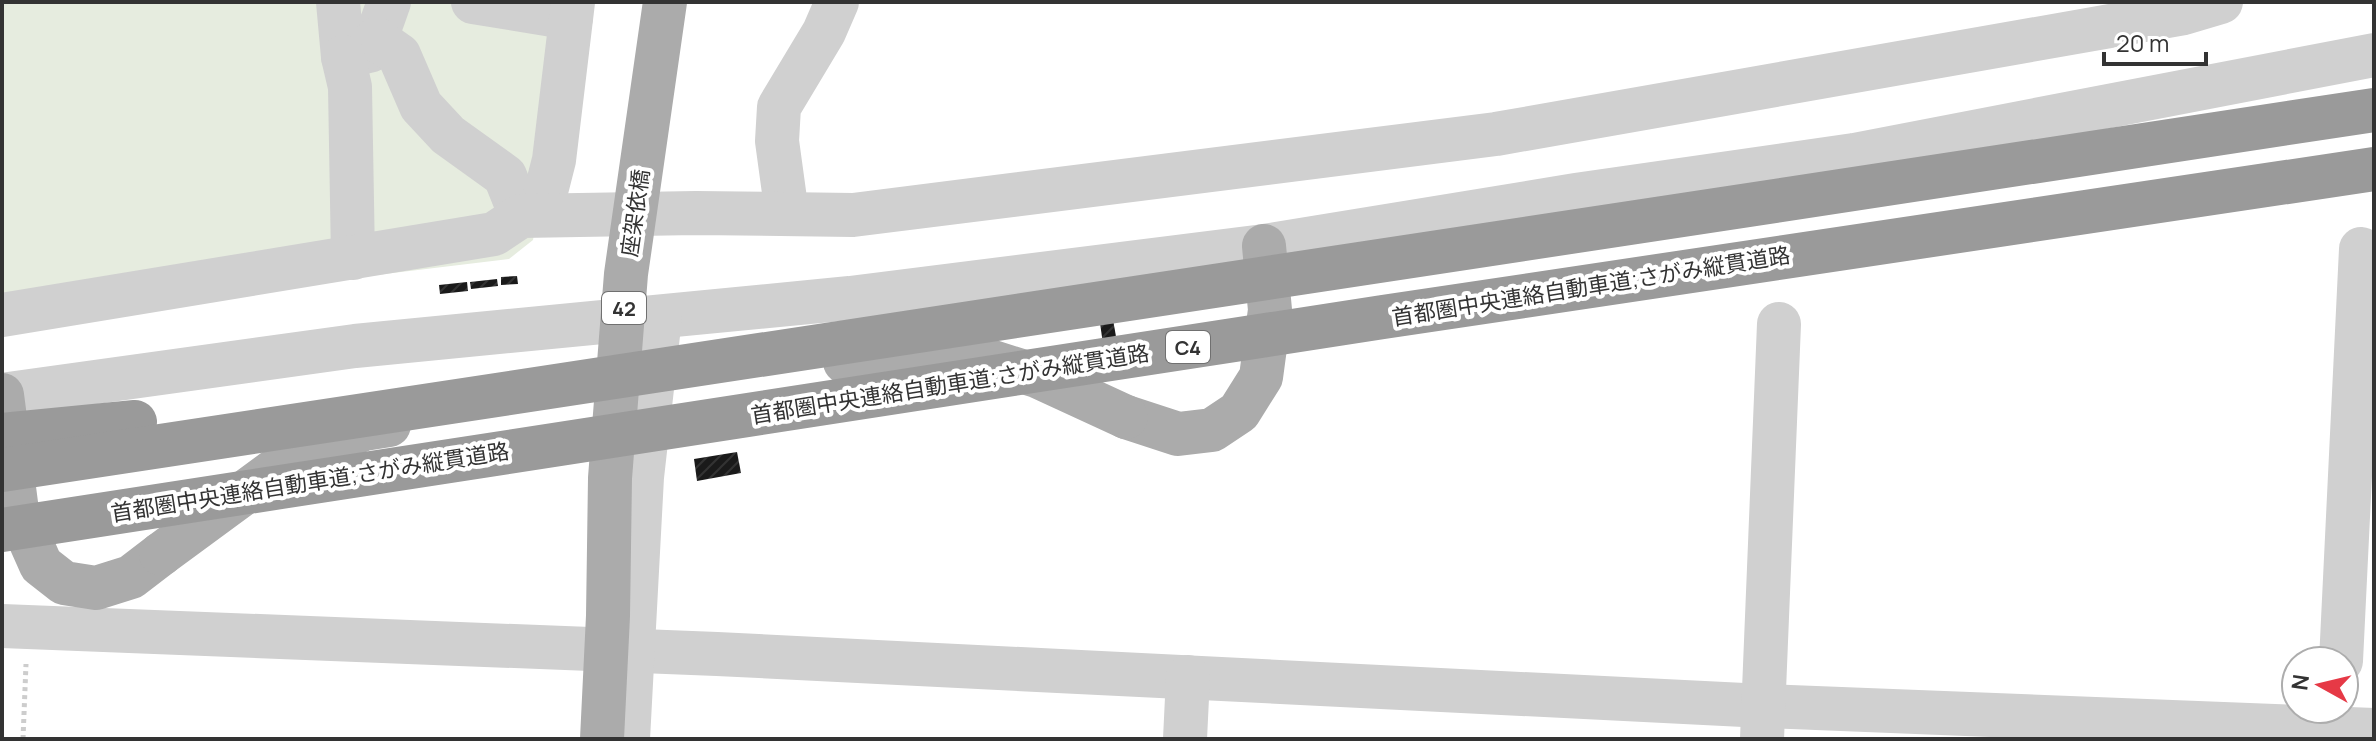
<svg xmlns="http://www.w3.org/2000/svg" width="2376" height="741" font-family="Manrope,'Noto Sans JP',sans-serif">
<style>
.green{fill:#e6ecdf}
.building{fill:url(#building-hatch)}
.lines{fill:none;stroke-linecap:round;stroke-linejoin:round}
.path{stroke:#cdcdcd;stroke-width:5;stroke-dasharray:4 4;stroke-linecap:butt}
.minor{stroke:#d0d0d0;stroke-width:44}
.major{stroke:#ababab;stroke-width:44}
.major-bridge{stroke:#ababab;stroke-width:44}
.highway-bridge{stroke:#9a9a9a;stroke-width:44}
.labels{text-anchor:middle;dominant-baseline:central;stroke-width:8;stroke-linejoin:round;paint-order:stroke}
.shield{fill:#fff;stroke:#707070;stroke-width:2}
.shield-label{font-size:20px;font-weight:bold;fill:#333}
.street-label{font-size:22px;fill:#333;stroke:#fff}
</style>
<defs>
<pattern id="building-hatch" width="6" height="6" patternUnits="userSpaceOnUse" patternTransform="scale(2)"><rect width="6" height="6" fill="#1a1a1a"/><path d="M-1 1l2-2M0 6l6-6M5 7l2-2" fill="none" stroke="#333"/></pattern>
</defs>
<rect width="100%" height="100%" fill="#fff"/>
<path class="green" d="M 2,2 L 575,2 L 533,240 L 509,259 L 2,320 Z"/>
<g class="building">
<path d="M 517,276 L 518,284 L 501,285 L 501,277 Z"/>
<path d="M 497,279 L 498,286 L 471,289 L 470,282 Z"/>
<path d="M 467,282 L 468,291 L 440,294 L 439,285 Z"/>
<path d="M 1112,314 L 1117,342 L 1103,344 L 1099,316 Z"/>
<path d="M 737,452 L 741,473 L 697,481 L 694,459 Z"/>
</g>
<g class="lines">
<path class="path" d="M 23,739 L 26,664"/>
<g class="minor">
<path d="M 338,2 L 343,57 L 372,50 L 389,2"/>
<path d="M 473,2 L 571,18"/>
<path d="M 376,39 L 399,55 L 421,106 L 448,135 L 505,176 L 521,216"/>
<path d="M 343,57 L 350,87 L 353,258"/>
<path d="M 787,214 L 777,141 L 779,107 L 824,32 L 837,2"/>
<path d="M 540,215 L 554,160 L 573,2"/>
<path d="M 2,315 L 494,234 L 521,216 L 696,213 L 853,215 L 1496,134 L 2184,13 L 2221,2"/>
<path d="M 2,395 L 355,346 L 850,298 L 1264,246 L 1576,195 L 1854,155 L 2374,55"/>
<path d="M 2,626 L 717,654 L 1764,706 L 2374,730"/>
<path d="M 2341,661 L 2361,249"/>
<path d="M 628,739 L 642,477 L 660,317"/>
<path d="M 1185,739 L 1188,677"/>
<path d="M 1762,739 L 1779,324"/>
</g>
<g class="major">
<path d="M 2,395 L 17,511 L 41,565 L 64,583 L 96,588 L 131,577 L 161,554"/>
<path d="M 1126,417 L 1178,434 L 1212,430 L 1239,412 L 1261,377 L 1270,310 L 1264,246"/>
</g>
<g class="major-bridge">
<path d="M 845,362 L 921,353 L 974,356 L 1037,376 L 1126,417"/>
<path d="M 161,554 L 286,462 L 364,429 L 389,425"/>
<path d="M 602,739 L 608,616 L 610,478 L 626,274 L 665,2"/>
</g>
<g class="highway-bridge">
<path d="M 2,435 L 135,422"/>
<path d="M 2,470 L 2374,110"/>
<path d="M 2,530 L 1383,317 L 2374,169"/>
</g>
</g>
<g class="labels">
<g class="shield">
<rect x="602" y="292" width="44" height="32" rx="6"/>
<rect x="1166" y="331" width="44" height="32" rx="6"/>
</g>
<g class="shield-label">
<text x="624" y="308">42</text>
<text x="1188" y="347">C4</text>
</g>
<g class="street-label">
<text transform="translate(635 213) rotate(-82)">座架依橋</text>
<text transform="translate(1591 286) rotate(-9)">首都圏中央連絡自動車道;さがみ縦貫道路</text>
<text transform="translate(950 384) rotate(-9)">首都圏中央連絡自動車道;さがみ縦貫道路</text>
<text transform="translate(310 482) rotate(-9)">首都圏中央連絡自動車道;さがみ縦貫道路</text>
</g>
</g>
<rect width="2376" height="741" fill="none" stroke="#333333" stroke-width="8"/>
<g transform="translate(2320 685) rotate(278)"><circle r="38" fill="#ffffff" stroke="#adadad" stroke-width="2"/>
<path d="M0-6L14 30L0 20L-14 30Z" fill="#e63946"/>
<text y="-12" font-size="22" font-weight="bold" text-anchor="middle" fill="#333333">N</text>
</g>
<path d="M2104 52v12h102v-12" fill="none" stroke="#333333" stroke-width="4"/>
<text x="2116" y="52" font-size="24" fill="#333333" stroke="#ffffff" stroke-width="6" paint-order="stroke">20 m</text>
</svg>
